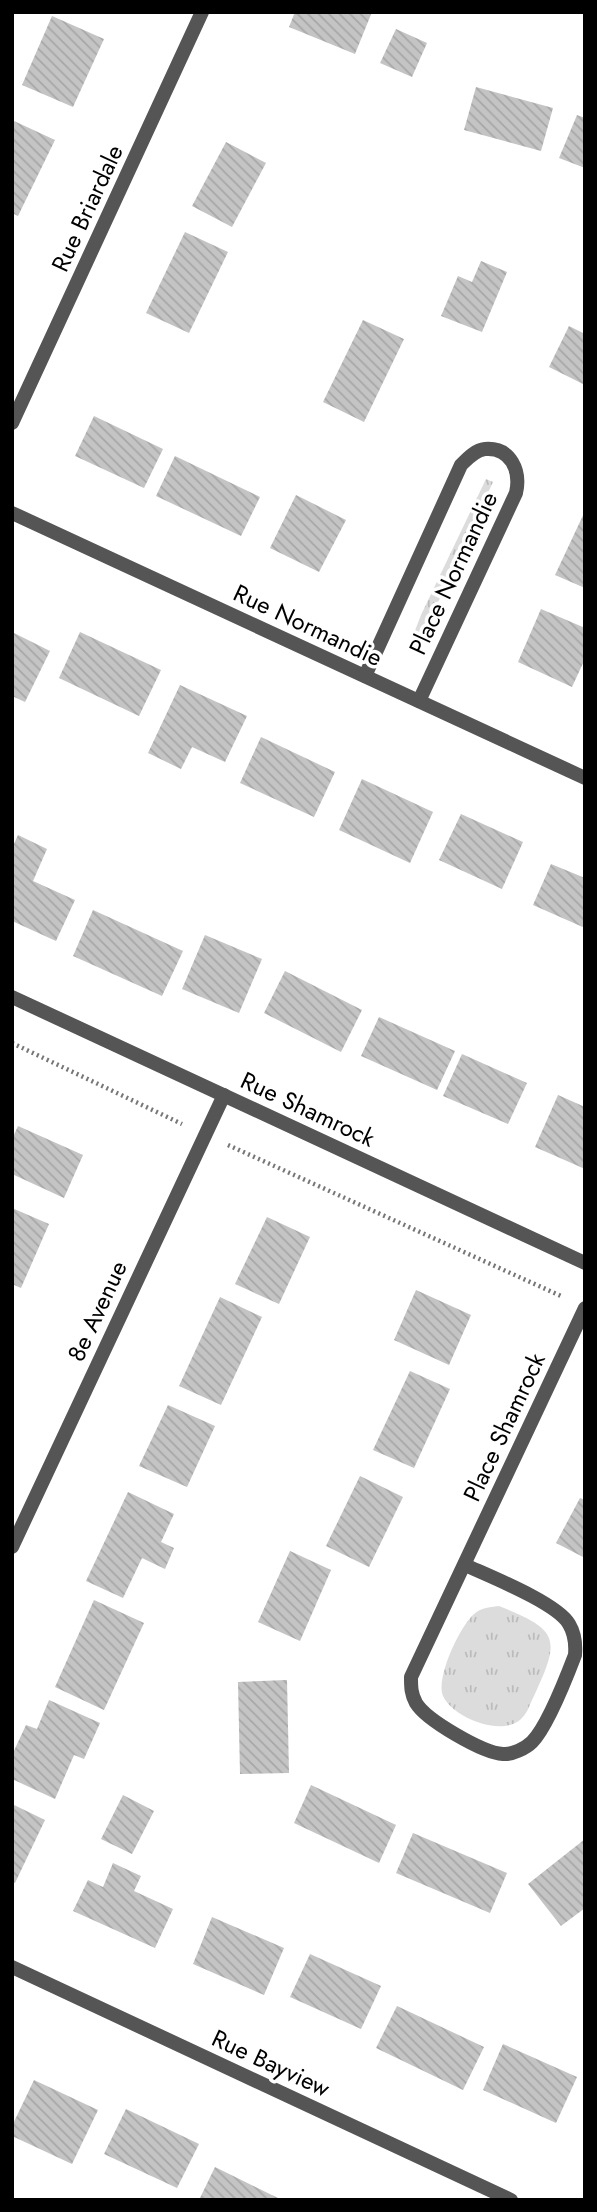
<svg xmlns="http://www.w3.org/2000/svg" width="597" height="2212" font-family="Jost,sans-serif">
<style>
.grass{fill:url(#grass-tufts)}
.building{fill:url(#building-back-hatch)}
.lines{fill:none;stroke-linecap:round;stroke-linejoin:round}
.path{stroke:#777;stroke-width:4.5;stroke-dasharray:2 3.5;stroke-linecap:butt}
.minor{stroke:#555;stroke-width:14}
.labels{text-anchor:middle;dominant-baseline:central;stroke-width:7;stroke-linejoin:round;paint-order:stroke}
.street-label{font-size:24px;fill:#000;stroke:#fff}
</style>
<defs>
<pattern id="grass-tufts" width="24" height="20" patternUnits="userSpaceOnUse" patternTransform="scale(1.75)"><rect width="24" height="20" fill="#dcdcdc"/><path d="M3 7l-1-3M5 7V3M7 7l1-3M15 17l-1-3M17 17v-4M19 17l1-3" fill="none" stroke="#bbb"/></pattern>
<pattern id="building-back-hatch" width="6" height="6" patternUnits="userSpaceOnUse" patternTransform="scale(1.75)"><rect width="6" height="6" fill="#c4c4c4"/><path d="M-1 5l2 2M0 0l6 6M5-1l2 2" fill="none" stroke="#a7a7a7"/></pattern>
</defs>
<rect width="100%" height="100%" fill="#fff"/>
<g class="grass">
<path d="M 486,479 L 493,482 L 425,631 L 419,638 L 414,633 L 421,615 Z"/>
<path d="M 499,1606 C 559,1630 561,1638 534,1696 C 530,1703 528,1713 521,1719 C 502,1737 453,1718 443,1696 C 435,1678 462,1620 478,1611 C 485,1607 492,1607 499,1606 Z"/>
</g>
<g class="building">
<path d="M 295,12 L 372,12 L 355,54 L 289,27 Z"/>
<path d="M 52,16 L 104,39 L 73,107 L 22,85 Z"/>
<path d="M 396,29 L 427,43 L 412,77 L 380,63 Z"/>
<path d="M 476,87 L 553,108 L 541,151 L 464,130 Z"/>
<path d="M 577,115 L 585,118 L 585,168 L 559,158 Z"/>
<path d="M 14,121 L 55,140 L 18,216 L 12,213 L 12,125 Z"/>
<path d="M 226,142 L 266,163 L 232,227 L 192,206 Z"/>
<path d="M 185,232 L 228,252 L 189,333 L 146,313 Z"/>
<path d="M 481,261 L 507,272 L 482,332 L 441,316 L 458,276 L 472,282 Z"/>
<path d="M 363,320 L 404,339 L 364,422 L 323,402 Z"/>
<path d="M 569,326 L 585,334 L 585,385 L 549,367 Z"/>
<path d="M 94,416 L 163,449 L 144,488 L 75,456 Z"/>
<path d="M 175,456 L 260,497 L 241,536 L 156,496 Z"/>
<path d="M 296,495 L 346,520 L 319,572 L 270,548 Z"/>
<path d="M 585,511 L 585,588 L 555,575 Z"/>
<path d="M 541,609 L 585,628 L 585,659 L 572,687 L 518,662 Z"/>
<path d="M 12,632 L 50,651 L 25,702 L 12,696 Z"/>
<path d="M 80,632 L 161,670 L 139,716 L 59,678 Z"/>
<path d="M 180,685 L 247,716 L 225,762 L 192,747 L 181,769 L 148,753 Z"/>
<path d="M 261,737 L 335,772 L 314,817 L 240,783 Z"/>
<path d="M 362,779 L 433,812 L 410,863 L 339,830 Z"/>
<path d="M 461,814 L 523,842 L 502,889 L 439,860 Z"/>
<path d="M 18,835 L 47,849 L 33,881 L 75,900 L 56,941 L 12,921 L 12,848 Z"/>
<path d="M 551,864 L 585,878 L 585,928 L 533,905 Z"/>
<path d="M 93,910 L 183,951 L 162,996 L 73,956 Z"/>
<path d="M 205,935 L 262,959 L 239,1013 L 182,989 Z"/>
<path d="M 285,971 L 362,1010 L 341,1052 L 264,1013 Z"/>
<path d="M 379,1017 L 455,1051 L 437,1090 L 361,1056 Z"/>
<path d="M 462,1054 L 527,1083 L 508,1124 L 443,1096 Z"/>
<path d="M 558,1095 L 585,1107 L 585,1169 L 535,1147 Z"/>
<path d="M 18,1126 L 83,1155 L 64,1198 L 12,1174 L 12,1139 Z"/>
<path d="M 12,1208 L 49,1224 L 21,1288 L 12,1284 Z"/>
<path d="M 267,1217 L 310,1237 L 279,1304 L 235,1284 Z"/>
<path d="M 416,1290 L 471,1315 L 449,1365 L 394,1340 Z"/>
<path d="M 220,1297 L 262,1317 L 221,1405 L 179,1386 Z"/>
<path d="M 410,1371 L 450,1389 L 414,1468 L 373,1450 Z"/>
<path d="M 168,1405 L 215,1426 L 187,1487 L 139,1466 Z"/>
<path d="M 360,1476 L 403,1497 L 369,1567 L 326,1546 Z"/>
<path d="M 128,1492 L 174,1514 L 161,1542 L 174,1548 L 165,1569 L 142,1558 L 123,1598 L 86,1581 Z"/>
<path d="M 580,1498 L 585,1500 L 585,1558 L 556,1543 Z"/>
<path d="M 290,1551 L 331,1570 L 300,1641 L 258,1622 Z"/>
<path d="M 94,1600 L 144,1623 L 104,1710 L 55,1687 Z"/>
<path d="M 287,1680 L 289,1773 L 240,1774 L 238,1682 Z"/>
<path d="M 49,1700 L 100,1723 L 84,1759 L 74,1755 L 55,1799 L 12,1779 L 12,1755 L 26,1725 L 37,1729 Z"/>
<path d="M 311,1785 L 396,1825 L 379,1863 L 294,1823 Z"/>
<path d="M 123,1795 L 154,1811 L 132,1854 L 101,1839 Z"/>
<path d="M 12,1804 L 45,1820 L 15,1883 L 12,1881 Z"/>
<path d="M 413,1833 L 507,1873 L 490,1913 L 396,1873 Z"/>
<path d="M 585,1839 L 585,1908 L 561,1926 L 528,1884 Z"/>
<path d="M 113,1863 L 141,1876 L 134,1891 L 173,1909 L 155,1948 L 73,1911 L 88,1880 L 103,1887 Z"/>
<path d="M 212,1917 L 284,1948 L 264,1995 L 193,1964 Z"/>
<path d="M 310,1954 L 381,1986 L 361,2029 L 290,1997 Z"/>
<path d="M 397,2006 L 484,2047 L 463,2090 L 376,2048 Z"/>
<path d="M 503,2044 L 577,2077 L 556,2123 L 483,2090 Z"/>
<path d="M 34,2080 L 98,2110 L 72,2164 L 12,2136 L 12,2126 Z"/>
<path d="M 126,2109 L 199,2144 L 177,2188 L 104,2154 Z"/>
<path d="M 215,2167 L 282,2200 L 199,2200 Z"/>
</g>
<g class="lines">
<g class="path">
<path d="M 12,1043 L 182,1124"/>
<path d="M 228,1145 L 561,1296"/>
</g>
<g class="minor">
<path d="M 12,423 L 202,12"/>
<path d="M 12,513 L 585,778"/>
<path d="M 365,676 L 461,465 C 467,459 475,450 485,449 C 511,447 521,471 516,493 L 419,701"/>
<path d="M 12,997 L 585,1263"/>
<path d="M 12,1547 L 224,1095"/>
<path d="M 465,1565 C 489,1576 557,1603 569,1624 C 575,1634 576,1643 575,1655 C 567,1676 547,1727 532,1742 C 526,1748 512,1755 503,1754 C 483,1753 426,1720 416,1703 C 411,1694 411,1687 411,1677 L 585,1308"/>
<path d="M 12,1967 L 511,2200"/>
</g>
</g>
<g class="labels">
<g class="street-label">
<text transform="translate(87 208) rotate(-65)">Rue Briardale</text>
<text transform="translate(453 573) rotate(-65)">Place Normandie</text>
<text transform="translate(308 625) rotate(25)">Rue Normandie</text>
<text transform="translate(308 1109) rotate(25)">Rue Shamrock</text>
<text transform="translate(97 1311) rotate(-65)">8e Avenue</text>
<text transform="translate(504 1427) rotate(-65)">Place Shamrock</text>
<text transform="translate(271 2063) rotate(25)">Rue Bayview</text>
</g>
</g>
<rect width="597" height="2212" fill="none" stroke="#000000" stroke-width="28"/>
</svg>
